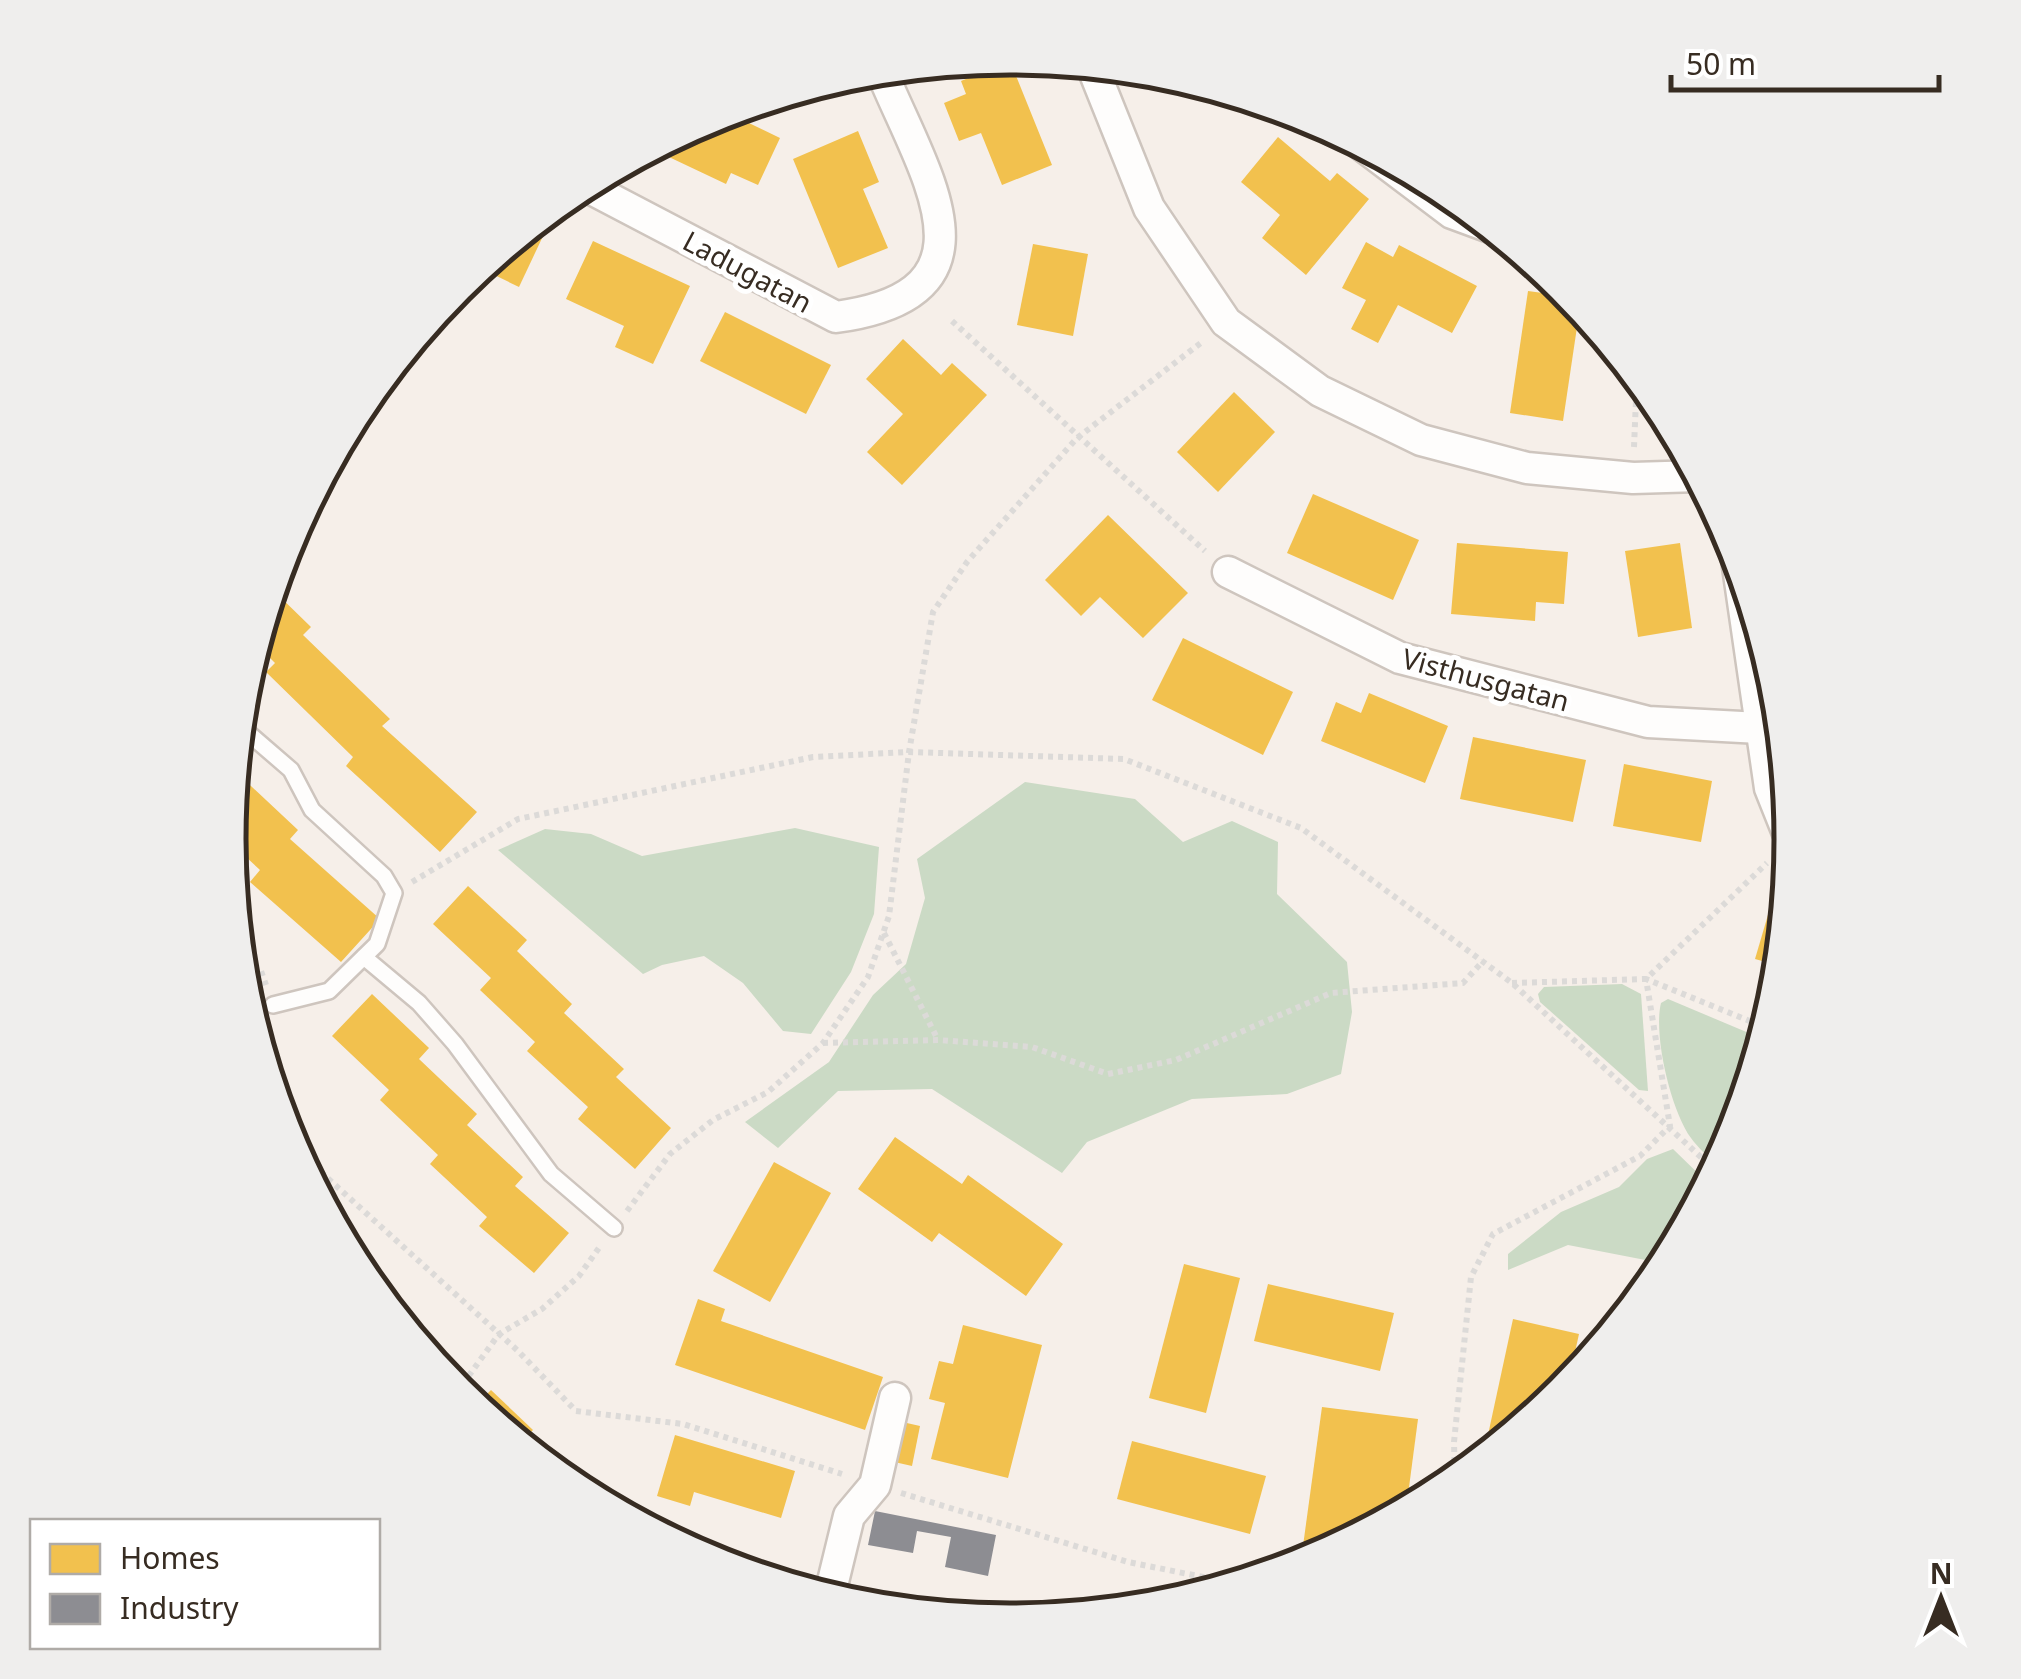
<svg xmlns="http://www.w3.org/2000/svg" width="2021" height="1679" font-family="'Noto Sans',sans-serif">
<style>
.green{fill:#cbdac5}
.homes{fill:#f2c14e}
.industry{fill:#8d8d92}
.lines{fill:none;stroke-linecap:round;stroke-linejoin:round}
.service-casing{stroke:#cec5be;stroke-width:20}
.minor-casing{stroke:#cec5be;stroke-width:35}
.path{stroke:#dcdad8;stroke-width:6;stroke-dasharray:5 5;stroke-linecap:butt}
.service{stroke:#fefdfc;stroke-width:15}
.minor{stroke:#fefdfc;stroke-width:30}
.labels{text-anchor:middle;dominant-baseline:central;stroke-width:10;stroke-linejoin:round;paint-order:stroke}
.street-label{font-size:28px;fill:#372c22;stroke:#fff}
.rim{fill:none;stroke:#372c22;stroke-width:5}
</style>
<rect width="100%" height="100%" fill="#f6efe9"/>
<g class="green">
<path d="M 1025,782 L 1135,799 L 1183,842 L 1232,821 L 1278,842 L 1277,894 L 1347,962 L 1352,1012 L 1341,1074 L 1287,1094 L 1192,1099 L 1087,1142 L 1062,1173 L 932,1089 L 838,1091 L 778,1148 L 745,1122 L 829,1062 L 873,995 L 906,964 L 925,898 L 917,859 Z"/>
<path d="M 795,828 L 879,847 L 874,914 L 851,972 L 811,1034 L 783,1031 L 743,983 L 704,956 L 662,965 L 643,974 L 498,850 L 545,829 L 591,834 L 642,856 Z"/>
<path d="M 1622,984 L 1641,994 L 1648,1091 L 1639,1090 L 1540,1002 L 1538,994 L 1544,987 Z"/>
<path d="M 1668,999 L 1763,1039 L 1733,1139 L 1718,1166 C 1709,1157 1698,1148 1691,1138 C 1671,1111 1653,1035 1661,1003 Z"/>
<path d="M 1673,1149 L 1709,1184 L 1666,1264 L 1568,1245 L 1508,1270 L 1508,1254 L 1561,1212 L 1619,1187 L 1647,1159 Z"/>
</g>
<g class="homes">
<path d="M 1010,61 L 1052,165 L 1002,185 L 981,133 L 959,141 L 944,103 L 966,94 L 961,81 Z"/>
<path d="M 726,112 L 780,138 L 758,185 L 731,173 L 726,184 L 652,149 Z"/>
<path d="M 858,131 L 879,182 L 863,189 L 888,248 L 838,268 L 793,159 Z"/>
<path d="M 1278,137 L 1330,181 L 1337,173 L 1369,199 L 1306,275 L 1262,238 L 1280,215 L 1241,182 Z"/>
<path d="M 546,214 L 552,217 L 519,287 L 480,268 Z"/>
<path d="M 593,241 L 690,286 L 653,364 L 615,347 L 624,326 L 566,299 Z"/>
<path d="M 1366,242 L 1393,257 L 1399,245 L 1477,286 L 1452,333 L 1398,305 L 1378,343 L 1351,329 L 1366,300 L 1342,288 Z"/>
<path d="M 1033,244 L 1088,254 L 1073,336 L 1017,325 Z"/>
<path d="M 1528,291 L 1572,297 L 1580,307 L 1563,421 L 1510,413 Z"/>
<path d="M 725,312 L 831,365 L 806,414 L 700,361 Z"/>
<path d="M 903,339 L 941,375 L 952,363 L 987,395 L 902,485 L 867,452 L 903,414 L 866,379 Z"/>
<path d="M 1234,392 L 1275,432 L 1218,492 L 1177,452 Z"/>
<path d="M 1313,494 L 1419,540 L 1393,600 L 1287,553 Z"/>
<path d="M 1108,515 L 1188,593 L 1143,638 L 1100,597 L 1081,616 L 1045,580 Z"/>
<path d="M 1457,543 L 1568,552 L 1564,604 L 1536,602 L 1535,621 L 1451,614 Z"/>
<path d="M 1680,543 L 1692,628 L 1638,637 L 1625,551 Z"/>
<path d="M 273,590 L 311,627 L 303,635 L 390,719 L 382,726 L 477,812 L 440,852 L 346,766 L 353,757 L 266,672 L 275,663 L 256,644 Z"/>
<path d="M 1183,638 L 1293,692 L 1263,755 L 1152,700 Z"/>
<path d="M 1369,693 L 1448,726 L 1425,783 L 1321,741 L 1336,702 L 1361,713 Z"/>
<path d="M 1473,737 L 1586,760 L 1573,822 L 1460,799 Z"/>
<path d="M 1624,764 L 1712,781 L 1701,842 L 1613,826 Z"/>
<path d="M 235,771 L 298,830 L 290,839 L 380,919 L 341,962 L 250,882 L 260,870 L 229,841 Z"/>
<path d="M 468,886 L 527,940 L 517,951 L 572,1004 L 564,1013 L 624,1069 L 616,1077 L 671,1128 L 635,1169 L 578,1119 L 588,1107 L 527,1051 L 535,1042 L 480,990 L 491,978 L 433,924 Z"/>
<path d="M 1770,908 L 1785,913 L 1780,966 L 1755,959 Z"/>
<path d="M 372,994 L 429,1048 L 419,1059 L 477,1114 L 467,1125 L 523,1177 L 515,1186 L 569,1233 L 534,1273 L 479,1226 L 487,1217 L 430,1164 L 438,1155 L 380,1100 L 389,1090 L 332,1036 Z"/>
<path d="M 895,1137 L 962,1184 L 968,1175 L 1063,1244 L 1026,1296 L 939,1233 L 932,1242 L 858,1189 Z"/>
<path d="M 774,1162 L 831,1193 L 770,1302 L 713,1271 Z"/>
<path d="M 1184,1264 L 1240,1278 L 1206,1413 L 1149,1398 Z"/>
<path d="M 1268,1284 L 1394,1313 L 1380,1371 L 1254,1341 Z"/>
<path d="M 698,1299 L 725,1309 L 721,1321 L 883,1377 L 865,1430 L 675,1365 Z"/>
<path d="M 402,1315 L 438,1346 L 428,1357 L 398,1320 Z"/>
<path d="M 1513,1319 L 1579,1334 L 1567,1388 L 1483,1458 Z"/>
<path d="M 963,1325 L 1042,1345 L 1008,1478 L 931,1459 L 945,1403 L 929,1399 L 939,1361 L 953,1364 Z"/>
<path d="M 491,1390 L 533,1430 L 520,1443 L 475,1406 Z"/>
<path d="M 1322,1407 L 1418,1419 L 1406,1510 L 1332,1550 L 1303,1546 Z"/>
<path d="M 898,1421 L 920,1426 L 912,1466 L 890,1461 Z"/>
<path d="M 675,1435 L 795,1471 L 781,1518 L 694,1492 L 690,1506 L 657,1496 Z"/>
<path d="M 1132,1441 L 1266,1476 L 1250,1534 L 1117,1499 Z"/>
<path d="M 601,1494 L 647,1524 L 645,1527 L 597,1501 Z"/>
<path d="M 1170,1586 L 1213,1591 L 1167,1605 Z"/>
</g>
<path class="industry" d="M 875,1511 L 996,1535 L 988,1576 L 945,1567 L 951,1537 L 917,1531 L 913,1553 L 868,1545 Z"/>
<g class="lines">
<defs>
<g id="service">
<path d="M 240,726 L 291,770 L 312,810 L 384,876 L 394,893 L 377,944 L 329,991 L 273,1005"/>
<path d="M 364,957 L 419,1003 L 455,1044 L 551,1174 L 614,1228"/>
</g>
<g id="minor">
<path d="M 1092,66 L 1149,208 L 1226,322 L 1320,391 L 1421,440 L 1527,468 L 1633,478 L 1699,476"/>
<path d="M 1362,145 L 1452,213 L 1490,227"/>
<path d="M 584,185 L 836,317 C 1009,294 923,173 881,70"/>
<path d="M 1735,546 L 1770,788 L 1792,843"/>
<path d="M 1228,572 L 1400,658 L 1648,722 L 1760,728"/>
<path d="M 829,1598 L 849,1516 L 875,1485 L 895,1398"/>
</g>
</defs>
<use href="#service" class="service-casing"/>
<use href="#minor" class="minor-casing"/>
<g class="path">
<path d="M 952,321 L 1205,551"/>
<path d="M 1634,447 L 1637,376"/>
<path d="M 412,882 L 518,819 L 813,757 L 909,752 L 1124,759 L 1301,828 L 1512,983 L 1716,1171"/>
<path d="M 884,933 L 938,1040"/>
<path d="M 239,951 L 261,971 L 266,985"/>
<path d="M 1512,983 L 1646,979 L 1767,863"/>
<path d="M 823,1043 L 938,1040 L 1032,1047 L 1108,1074 L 1176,1060 L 1331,993 L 1463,983 L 1483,961"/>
<path d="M 261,1049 L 269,1025"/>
<path d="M 291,1145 L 517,1350 L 576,1411 L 683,1424 L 842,1474"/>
<path d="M 627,1211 L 670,1154 L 713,1120 L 768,1092 L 823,1043 L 868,977 L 889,916 L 909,752 L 933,612 L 967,562 L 1077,438 L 1202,342"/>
<path d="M 457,1392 L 499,1334 L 542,1309 L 579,1276 L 601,1245"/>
<path d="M 1455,1482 L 1454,1442 L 1471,1277 L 1493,1234 L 1640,1156 L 1670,1126 L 1646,979 L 1767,1028"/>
<path d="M 901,1493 L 1128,1562 L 1238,1584"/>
</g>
<use href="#service" class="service"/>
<use href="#minor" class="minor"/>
</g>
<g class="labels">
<g class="street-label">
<text transform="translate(748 271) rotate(28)">Ladugatan</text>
<text transform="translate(1486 679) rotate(15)">Visthusgatan</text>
</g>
</g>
<path d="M0 0H2021V1679H0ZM246 839a764 764 0 1 1 1528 0a764 764 0 1 1-1528 0Z" fill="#efeeed" fill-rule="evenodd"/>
<path class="rim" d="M246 839a764 764 0 1 1 1528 0a764 764 0 1 1-1528 0Z"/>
<rect x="30" y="1519" width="350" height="130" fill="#ffffff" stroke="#afaba7" stroke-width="2.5"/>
<rect x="50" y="1544" width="50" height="30" fill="#f2c14e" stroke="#afaba7" stroke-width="2.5"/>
<text x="120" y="1569" font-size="30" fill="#372c22">Homes</text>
<rect x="50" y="1594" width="50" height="30" fill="#8d8d92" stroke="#afaba7" stroke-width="2.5"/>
<text x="120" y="1619" font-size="30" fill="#372c22">Industry</text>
<g transform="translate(1941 1599)" stroke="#ffffff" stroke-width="8" paint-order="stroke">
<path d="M0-8L18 38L0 25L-18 38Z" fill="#372c22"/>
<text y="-15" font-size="28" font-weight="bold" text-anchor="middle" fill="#372c22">N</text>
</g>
<path d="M1671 75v15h268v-15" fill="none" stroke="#372c22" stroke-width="5"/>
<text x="1686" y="75" font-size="30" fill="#372c22" stroke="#ffffff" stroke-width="8" paint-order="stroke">50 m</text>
</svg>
